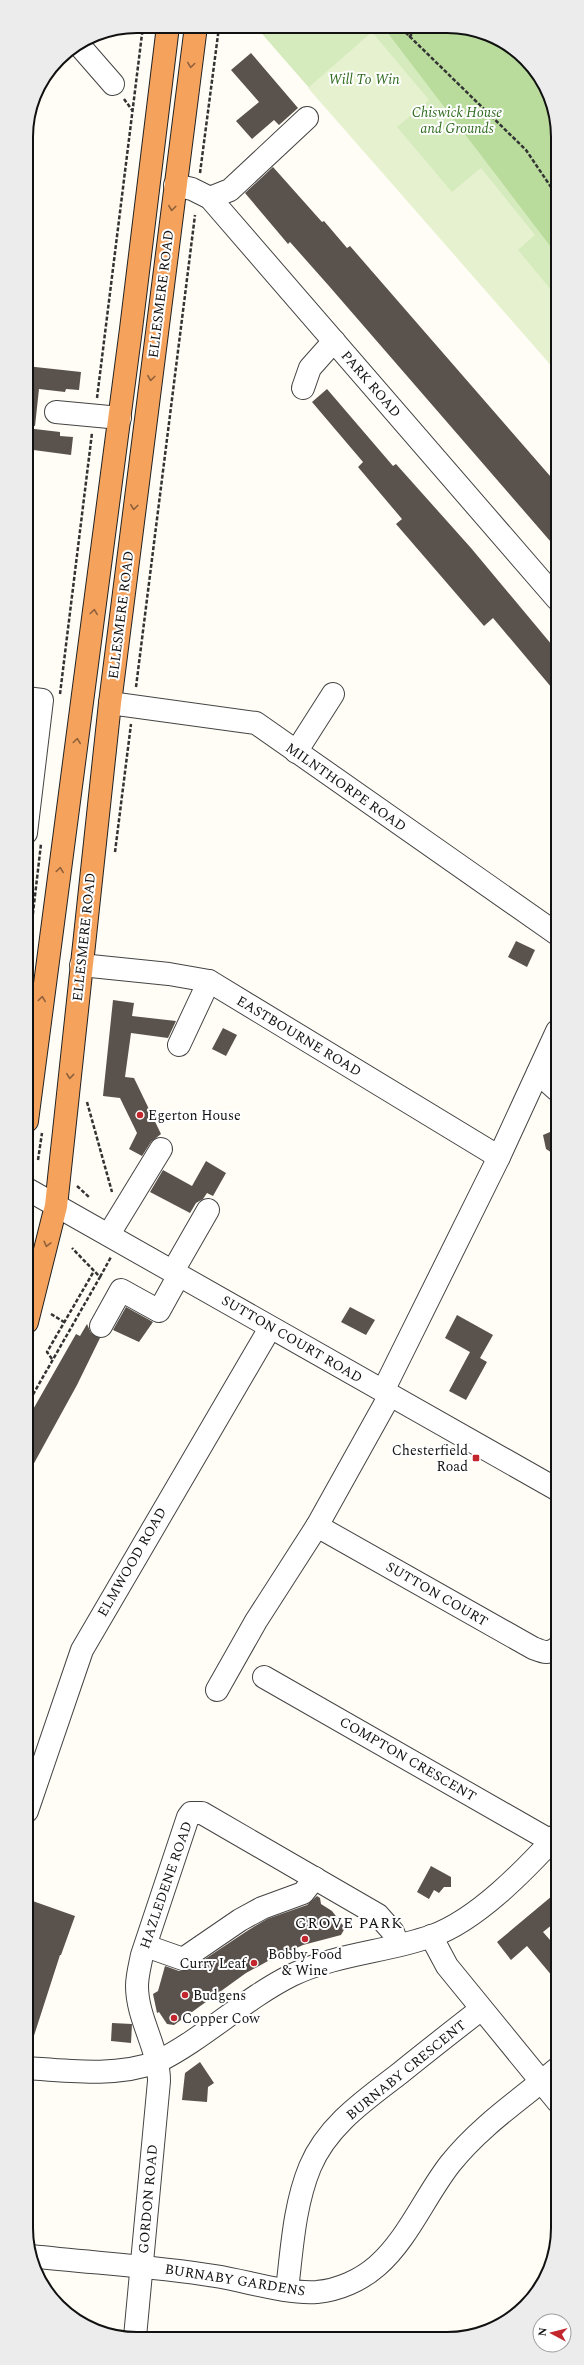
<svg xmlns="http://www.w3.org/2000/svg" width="584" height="2365" font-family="Spectral,serif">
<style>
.green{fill:#d5ebbd}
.forest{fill:#b9dc9c}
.pitch{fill:#e6f2cf}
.building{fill:#5a524d}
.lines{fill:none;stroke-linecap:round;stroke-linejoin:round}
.minor-casing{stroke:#444;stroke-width:24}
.highway-casing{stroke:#222;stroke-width:24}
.path{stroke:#333;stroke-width:2.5;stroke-dasharray:4 2;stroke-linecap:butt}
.minor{stroke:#fff;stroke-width:22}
.highway{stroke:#f5a25d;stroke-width:22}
.oneway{stroke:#8e613b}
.poi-dot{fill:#c4262e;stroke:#fff;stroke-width:1.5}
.labels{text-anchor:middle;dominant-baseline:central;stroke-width:4;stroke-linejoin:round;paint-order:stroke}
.park-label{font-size:14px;font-style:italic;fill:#2f6b1f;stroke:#fff}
.street-label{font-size:14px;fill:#111;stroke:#fff}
.poi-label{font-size:14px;fill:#111;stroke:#fff;text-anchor:start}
.neighbourhood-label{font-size:15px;letter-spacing:1px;fill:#111;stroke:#fff}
.rim{fill:none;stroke:#111;stroke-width:2}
</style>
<rect width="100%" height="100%" fill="#fffdf5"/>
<path class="green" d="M 256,27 L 469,28 L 502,41 L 530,64 L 557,122 L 557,372 Z"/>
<path class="forest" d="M 384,28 L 469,28 L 502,41 L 530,64 L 557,122 L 557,255 Z"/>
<path class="pitch" d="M 372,32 L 429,100 L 397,127 L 452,192 L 481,168 L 535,235 L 518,250 L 557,297 L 557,372 L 308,88 Z"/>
<g class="building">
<path d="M 251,53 L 298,108 L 279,125 L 274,120 L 252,139 L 236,121 L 259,102 L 231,70 Z"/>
<path d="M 273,167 L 322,222 L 324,221 L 347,248 L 350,246 L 557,484 L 557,549 L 329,286 L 290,242 L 288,244 L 245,193 Z"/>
<path d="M 26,366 L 81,372 L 79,390 L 66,389 L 65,392 L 39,389 L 35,426 L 26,425 Z"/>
<path d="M 327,389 L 393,466 L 396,464 L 471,548 L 557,651 L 557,694 L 493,618 L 484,626 L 396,524 L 402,519 L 358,467 L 363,462 L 312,402 Z"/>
<path d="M 26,428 L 60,432 L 60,436 L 73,437 L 71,455 L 26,449 Z"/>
<path d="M 516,941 L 535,950 L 527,967 L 508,957 Z"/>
<path d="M 113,1000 L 134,1003 L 132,1016 L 176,1021 L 168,1038 L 131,1033 L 125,1077 L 134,1078 L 161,1134 L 151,1142 L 142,1156 L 129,1149 L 137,1133 L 120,1098 L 103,1096 Z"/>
<path d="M 223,1028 L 237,1035 L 226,1056 L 212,1049 Z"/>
<path d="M 557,1129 L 557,1156 L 546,1149 L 543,1135 Z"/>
<path d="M 206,1161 L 226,1173 L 213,1196 L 207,1193 L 203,1199 L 196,1203 L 190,1213 L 150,1192 L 163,1170 L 192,1186 Z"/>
<path d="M 126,1307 L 153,1322 L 139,1342 L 113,1330 Z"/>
<path d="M 350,1307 L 375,1320 L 366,1335 L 341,1322 Z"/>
<path d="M 457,1315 L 493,1335 L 480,1358 L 487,1362 L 466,1400 L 449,1391 L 470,1352 L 445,1338 Z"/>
<path d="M 87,1324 L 91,1333 L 100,1338 L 77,1385 L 27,1476 L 27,1420 L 76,1334 L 80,1336 Z"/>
<path d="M 431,1866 L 451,1877 L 451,1887 L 444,1887 L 439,1893 L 434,1890 L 429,1899 L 417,1892 Z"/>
<path d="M 558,1891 L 558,1920 L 543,1932 L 558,1949 L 558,1983 L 527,1946 L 511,1960 L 497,1942 Z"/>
<path d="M 317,1896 L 320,1898 L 321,1904 L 332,1911 L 345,1928 L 341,1935 L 303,1945 L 268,1961 L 246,1973 L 174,2025 L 167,2024 L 159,2012 L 157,2013 L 153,1994 L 158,1991 L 165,1966 L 179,1971 L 190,1969 L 247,1931 L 267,1919 L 307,1905 Z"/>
<path d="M 27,1899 L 75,1916 L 61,1955 L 60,1955 L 30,2048 L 27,2048 Z"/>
<path d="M 112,2023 L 132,2024 L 131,2043 L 111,2041 Z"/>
<path d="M 200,2062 L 214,2083 L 208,2087 L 207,2102 L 182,2100 L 185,2073 Z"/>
</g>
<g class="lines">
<defs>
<g id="minor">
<path d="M 79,45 L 113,84"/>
<path d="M 175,185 L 192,189 L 210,198 L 557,599"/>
<path d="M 210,198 L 230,190 L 307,118"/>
<path d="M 303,388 L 310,368 L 334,341"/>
<path d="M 56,412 L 120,418"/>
<path d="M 26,698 L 42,700 L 26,833"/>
<path d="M 110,703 L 256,723 L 557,934"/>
<path d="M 296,752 L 333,694"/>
<path d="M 81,965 L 169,974 L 209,981 L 499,1157"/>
<path d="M 179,1045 L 209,981"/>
<path d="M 538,1073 L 557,1090"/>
<path d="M 27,1189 L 558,1490"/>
<path d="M 109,1234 L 161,1149"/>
<path d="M 173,1271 L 208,1210"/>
<path d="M 101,1326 L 121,1290 L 159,1311 L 179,1275"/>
<path d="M 383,1391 L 499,1157 L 557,1031"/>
<path d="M 317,1526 L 533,1648 C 543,1652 549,1655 558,1647"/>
<path d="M 264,1677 L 551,1841"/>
<path d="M 217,1690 L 256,1621 L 317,1526 L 390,1395"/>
<path d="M 27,1811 L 82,1650 L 270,1328"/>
<path d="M 431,1936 L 447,1966 L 558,2102"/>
<path d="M 146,1946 L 183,1959 L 240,1920 L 262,1908 L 303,1893 L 315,1878"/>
<path d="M 27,2068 C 69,2071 117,2077 157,2062 C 205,2038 244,1999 292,1975 C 336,1954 386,1952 432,1936 C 477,1920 525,1870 558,1834"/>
<path d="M 31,2256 C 92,2263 154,2266 215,2276 C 248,2281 284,2294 317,2292 C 339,2290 361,2280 377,2266 C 408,2239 425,2196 450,2164 C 480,2126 521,2099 558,2068"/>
<path d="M 287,2290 C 292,2249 294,2206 310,2167 C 327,2126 365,2100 399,2074 C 426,2052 453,2031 480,2010"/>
<path d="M 135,2337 L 159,2081 C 159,2048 137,2019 137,1986 C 137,1976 140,1965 142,1955 L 188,1817 L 191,1813 L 202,1813 L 378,1915 L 393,1932 L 398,1945"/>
</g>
<g id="highway">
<path d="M 27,1121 L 131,329 L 168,26"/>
<path d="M 27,1322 L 56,1206 L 110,703 L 196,26"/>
</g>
</defs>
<use href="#minor" class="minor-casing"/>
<use href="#highway" class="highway-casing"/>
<g class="path">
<path d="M 401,28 L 526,150 L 557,196"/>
<path d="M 409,37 L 418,28"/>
<path d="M 124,99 L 132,110"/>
<path d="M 200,173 L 219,27"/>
<path d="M 97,398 L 143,26"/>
<path d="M 136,687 L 195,215"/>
<path d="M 60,694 L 92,433"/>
<path d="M 115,852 L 131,724"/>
<path d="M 28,956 L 41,844"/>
<path d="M 87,1102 L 112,1192"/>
<path d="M 38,1160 L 42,1133"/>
<path d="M 77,1186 L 89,1197"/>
<path d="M 100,1277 L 111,1257"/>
<path d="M 51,1314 L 64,1322"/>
<path d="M 52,1359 L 47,1352 L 94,1271"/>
<path d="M 27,1405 L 100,1277 L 72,1248"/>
</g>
<use href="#minor" class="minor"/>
<use href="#highway" class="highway"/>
</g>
<defs><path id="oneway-chevron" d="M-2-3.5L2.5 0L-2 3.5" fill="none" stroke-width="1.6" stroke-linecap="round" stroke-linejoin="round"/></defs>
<g class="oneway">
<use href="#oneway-chevron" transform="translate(191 65) rotate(98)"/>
<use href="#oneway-chevron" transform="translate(172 208) rotate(97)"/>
<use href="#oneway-chevron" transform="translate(151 378) rotate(97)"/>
<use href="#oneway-chevron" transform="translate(134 507) rotate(97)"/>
<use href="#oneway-chevron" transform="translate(94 612) rotate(-82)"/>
<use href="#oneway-chevron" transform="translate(77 741) rotate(-82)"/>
<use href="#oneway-chevron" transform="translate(60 870) rotate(-82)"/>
<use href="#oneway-chevron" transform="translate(42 999) rotate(-82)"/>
<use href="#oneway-chevron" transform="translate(70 1076) rotate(96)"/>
<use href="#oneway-chevron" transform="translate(47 1244) rotate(104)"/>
</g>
<g class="poi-dot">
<circle cx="140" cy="1115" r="4"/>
<rect x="472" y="1454" width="8" height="8" rx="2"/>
<circle cx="305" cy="1939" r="4"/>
<circle cx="254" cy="1963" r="4"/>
<circle cx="185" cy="1995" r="4"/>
<circle cx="174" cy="2018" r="4"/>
</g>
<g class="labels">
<g class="park-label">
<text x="364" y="79">Will To Win</text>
<text x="457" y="112">Chiswick House<tspan x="457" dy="16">and Grounds</tspan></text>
</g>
<g class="street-label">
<text transform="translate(161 294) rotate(-83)">ELLESMERE ROAD</text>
<text transform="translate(371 384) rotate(49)">PARK ROAD</text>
<text transform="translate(121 615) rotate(-83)">ELLESMERE ROAD</text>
<text transform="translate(346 787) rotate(35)">MILNTHORPE ROAD</text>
<text transform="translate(84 937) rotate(-84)">ELLESMERE ROAD</text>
<text transform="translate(299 1036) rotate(31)">EASTBOURNE ROAD</text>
<text transform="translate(292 1339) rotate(30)">SUTTON COURT ROAD</text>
<text transform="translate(132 1562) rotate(-60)">ELMWOOD ROAD</text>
<text transform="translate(437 1594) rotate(30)">SUTTON COURT</text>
<text transform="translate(408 1759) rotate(30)">COMPTON CRESCENT</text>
<text transform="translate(166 1885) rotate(-71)">HAZLEDENE ROAD</text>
<text transform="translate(406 2070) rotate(-39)">BURNABY CRESCENT</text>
<text transform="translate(148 2199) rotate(-85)">GORDON ROAD</text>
<text transform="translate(235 2280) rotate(9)">BURNABY GARDENS</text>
</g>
<g class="poi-label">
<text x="148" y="1115">Egerton House</text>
<text x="468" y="1450" text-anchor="end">Chesterfield<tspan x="468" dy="16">Road</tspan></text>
<text x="305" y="1954" text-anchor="middle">Bobby Food<tspan x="305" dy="16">&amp; Wine</tspan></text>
<text x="246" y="1963" text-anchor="end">Curry Leaf</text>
<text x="193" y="1995">Budgens</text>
<text x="182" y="2018">Copper Cow</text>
</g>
<g class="neighbourhood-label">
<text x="349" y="1923">GROVE PARK</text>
</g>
</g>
<path d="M0 0H584V2365H0ZM137 33H447A104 104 0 0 1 551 137V2228A104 104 0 0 1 447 2332H137A104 104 0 0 1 33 2228V137A104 104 0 0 1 137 33Z" fill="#ececec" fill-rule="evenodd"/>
<path class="rim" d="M137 33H447A104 104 0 0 1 551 137V2228A104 104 0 0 1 447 2332H137A104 104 0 0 1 33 2228V137A104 104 0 0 1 137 33Z"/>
<g transform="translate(552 2333) rotate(277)"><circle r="19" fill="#ffffff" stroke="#a0a0a0"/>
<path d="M0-3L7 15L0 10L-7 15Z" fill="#c4262e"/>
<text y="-6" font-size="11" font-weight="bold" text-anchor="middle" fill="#111111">N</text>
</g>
</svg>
